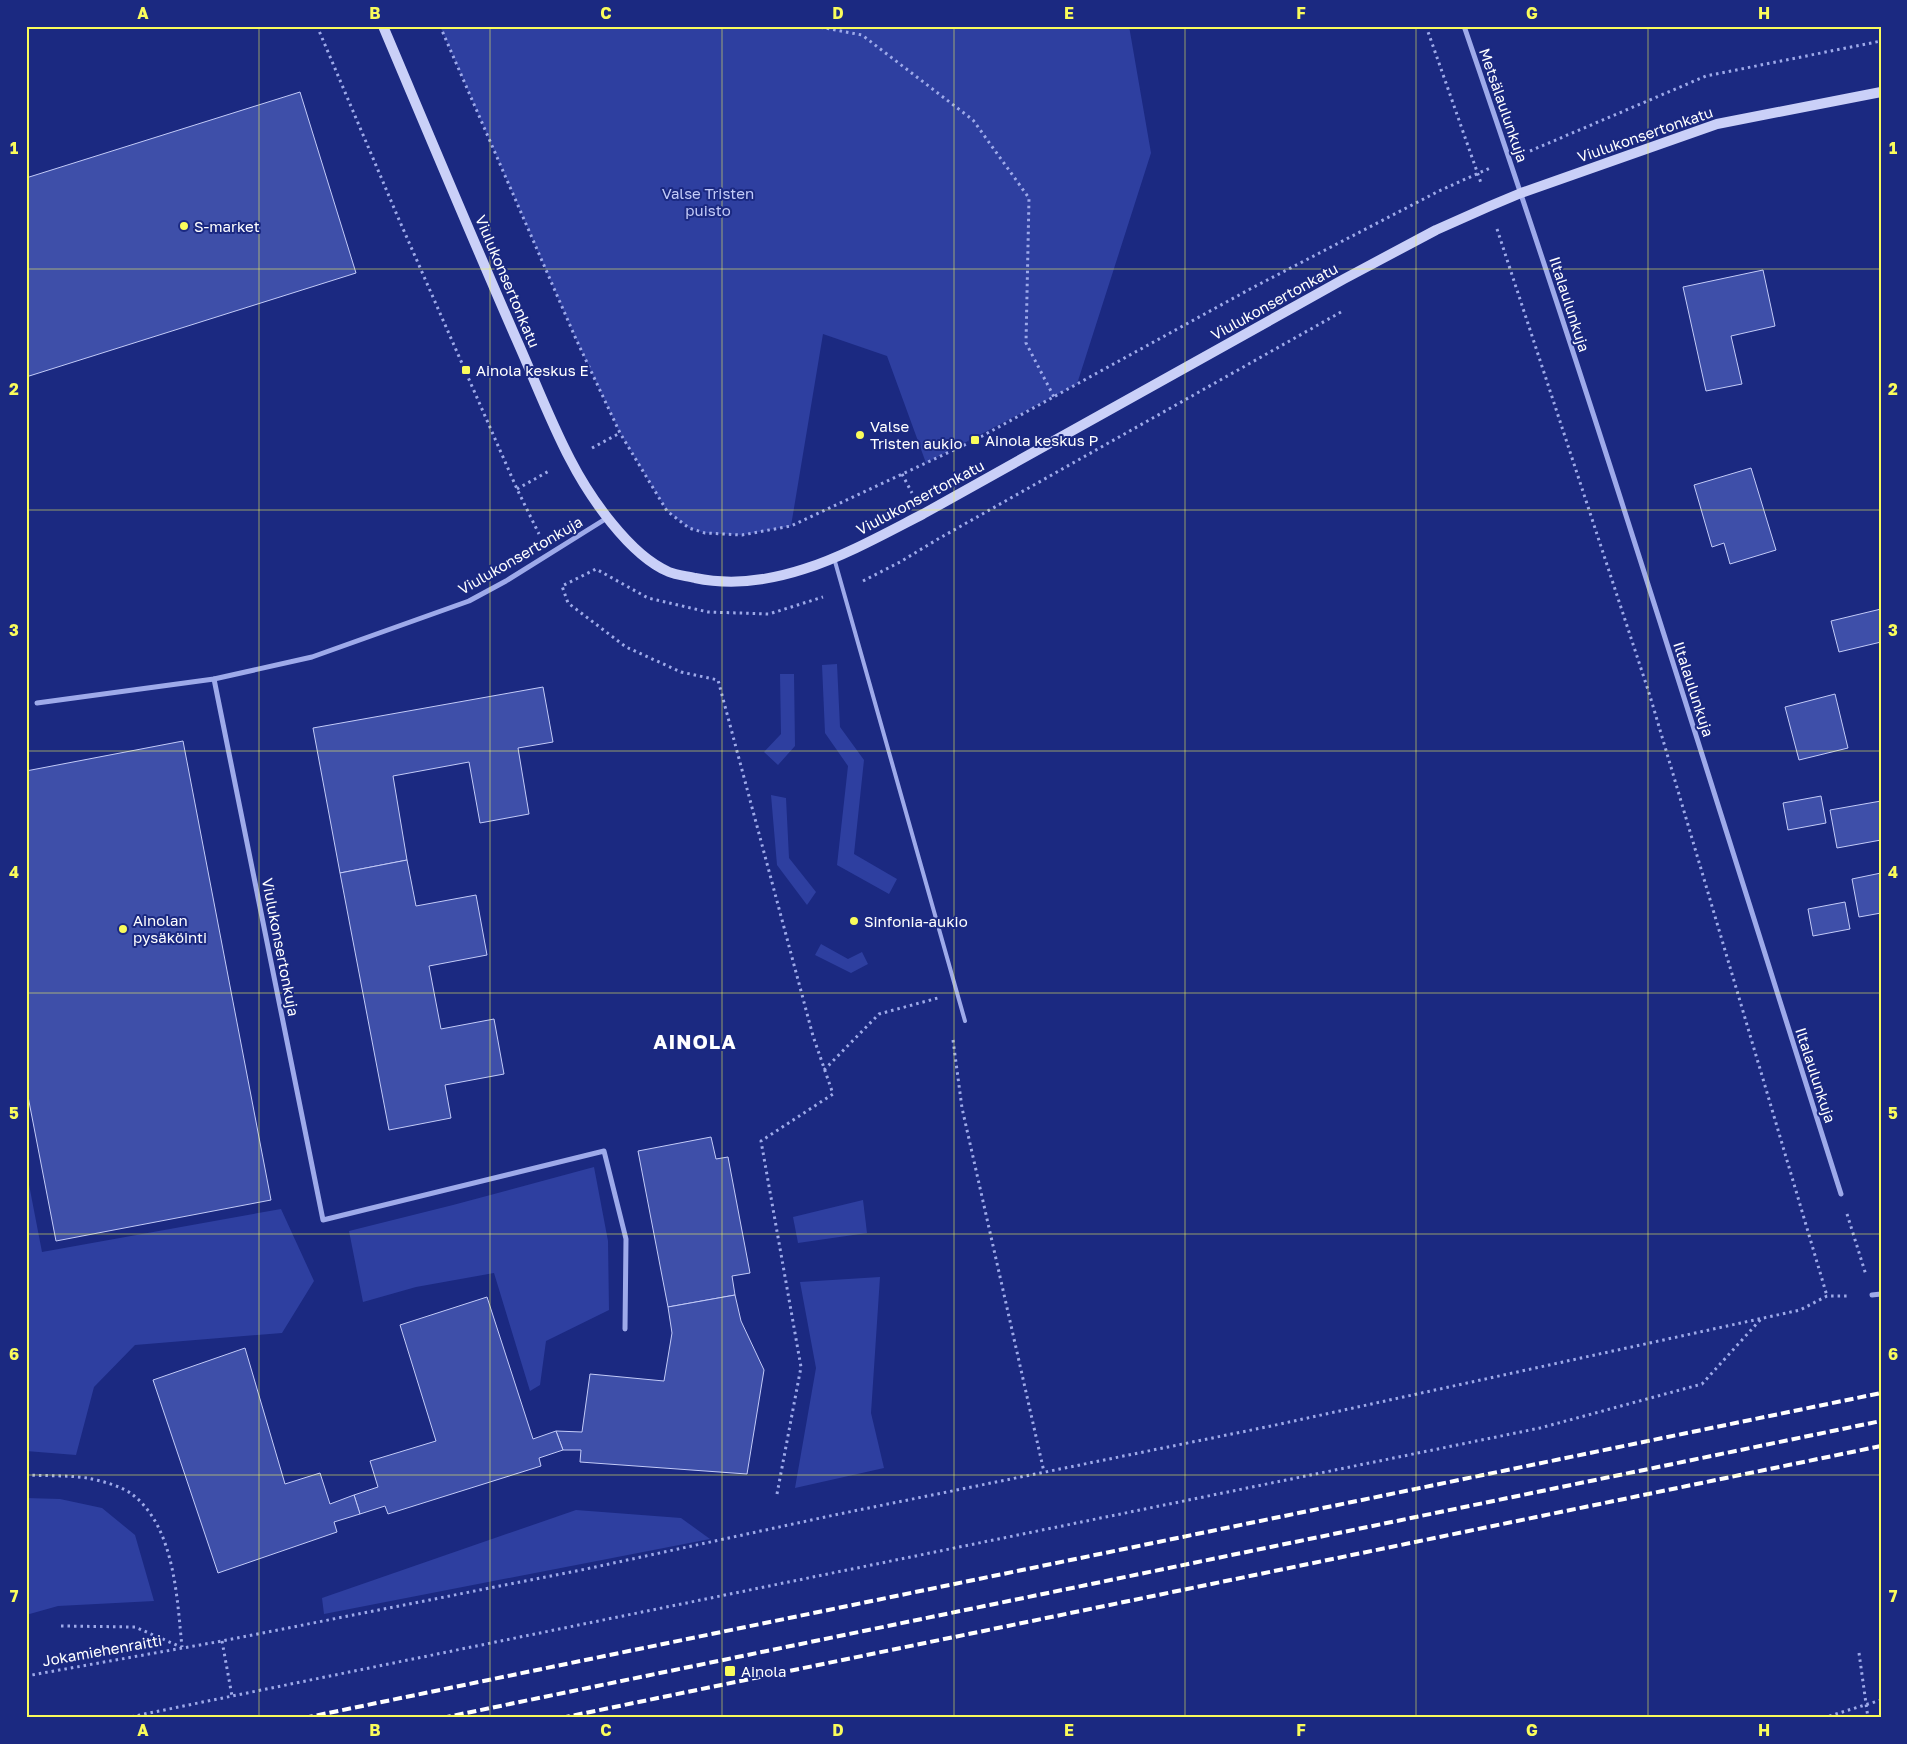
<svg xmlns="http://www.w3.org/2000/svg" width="1907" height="1744" font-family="'Golos Text',sans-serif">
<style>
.green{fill:#2e3fa0}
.building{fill:#3e4fa9;stroke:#c3cbf8}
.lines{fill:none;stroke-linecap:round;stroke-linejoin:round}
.path{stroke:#9eaaea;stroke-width:3;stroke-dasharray:2.5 4;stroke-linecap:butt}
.lane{stroke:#9eaaea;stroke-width:4}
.street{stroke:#9eaaea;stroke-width:5}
.secondary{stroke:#cad0f8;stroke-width:10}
.rail{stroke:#fff;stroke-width:4;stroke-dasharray:9 4;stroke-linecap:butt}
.grid{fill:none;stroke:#fafc5b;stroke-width:1;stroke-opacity:0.55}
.poi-dot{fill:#fafc5b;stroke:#1b2981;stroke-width:2}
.labels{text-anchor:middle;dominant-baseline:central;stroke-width:4;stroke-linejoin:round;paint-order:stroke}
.street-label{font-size:15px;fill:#fff;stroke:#1b2981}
.park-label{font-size:15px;fill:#c3cbf8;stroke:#1b2981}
.poi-label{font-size:15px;fill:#fff;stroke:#1b2981;text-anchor:start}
.district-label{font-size:20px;font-weight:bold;letter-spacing:1px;fill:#fff;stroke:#1b2981}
.neatline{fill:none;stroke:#fafc5b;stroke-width:2}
.grid-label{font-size:16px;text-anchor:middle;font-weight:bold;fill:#fafc5b}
</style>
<rect width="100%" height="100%" fill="#1b2981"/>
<g class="green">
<path d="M 440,26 L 1129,26 L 1151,153 L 1077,384 L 926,463 L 887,356 L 823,334 L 791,526 L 742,535 L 705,533 L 689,528 L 667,511 L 620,433 L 576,339 Z"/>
<path d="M 837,664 L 840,727 L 864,760 L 854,854 L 897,879 L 889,894 L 837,865 L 848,766 L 825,733 L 822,665 Z"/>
<path d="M 780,674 L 794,674 L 795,746 L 778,765 L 764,752 L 781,734 Z"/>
<path d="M 771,795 L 786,798 L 789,858 L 816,892 L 807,905 L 777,865 Z"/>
<path d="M 821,944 L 848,959 L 862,952 L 868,964 L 851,973 L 815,955 Z"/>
<path d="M 594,1167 L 608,1241 L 609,1310 L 546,1341 L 540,1385 L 530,1391 L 494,1273 L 416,1287 L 363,1302 L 349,1231 L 453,1205 Z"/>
<path d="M 26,1169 L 42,1252 L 281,1209 L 314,1281 L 282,1333 L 135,1345 L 94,1387 L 76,1455 L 26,1451 Z"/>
<path d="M 863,1200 L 867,1233 L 798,1243 L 793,1217 Z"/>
<path d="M 880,1277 L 871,1413 L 884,1468 L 795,1488 L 816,1368 L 800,1282 Z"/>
<path d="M 26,1498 L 60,1499 L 102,1508 L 135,1535 L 154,1601 L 58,1606 L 26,1615 Z"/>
<path d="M 576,1510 L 681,1518 L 710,1539 L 324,1614 L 322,1598 Z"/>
</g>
<g class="building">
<path d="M 300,92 L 356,273 L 26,377 L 26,178 Z"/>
<path d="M 1763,270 L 1775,326 L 1731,336 L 1742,384 L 1706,391 L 1683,287 Z"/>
<path d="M 1751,468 L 1776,550 L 1730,564 L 1724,543 L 1712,547 L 1694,485 Z"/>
<path d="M 1881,609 L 1881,642 L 1839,652 L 1831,621 Z"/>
<path d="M 543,687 L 553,742 L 518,748 L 529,814 L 480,823 L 469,762 L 393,776 L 407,860 L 340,873 L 313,728 Z"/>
<path d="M 1835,694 L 1848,748 L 1799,760 L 1785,707 Z"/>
<path d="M 183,741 L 271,1200 L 56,1241 L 26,1086 L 26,771 Z"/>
<path d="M 1821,796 L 1826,823 L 1788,830 L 1783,803 Z"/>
<path d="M 1881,801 L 1881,840 L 1837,848 L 1830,810 Z"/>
<path d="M 407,860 L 416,906 L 476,895 L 487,955 L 429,966 L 441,1029 L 494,1019 L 504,1074 L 445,1085 L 451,1118 L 389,1130 L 340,873 Z"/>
<path d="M 1881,873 L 1881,913 L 1859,917 L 1852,879 Z"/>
<path d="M 1845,902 L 1850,929 L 1813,936 L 1808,909 Z"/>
<path d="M 711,1137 L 716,1159 L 728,1157 L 750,1273 L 732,1276 L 735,1295 L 668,1307 L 638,1151 Z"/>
<path d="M 735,1295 L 741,1321 L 764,1370 L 747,1474 L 580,1462 L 581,1450 L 563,1450 L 556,1431 L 582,1432 L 590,1374 L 664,1381 L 672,1333 L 668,1307 Z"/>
<path d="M 487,1297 L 533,1439 L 556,1431 L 563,1450 L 539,1458 L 541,1466 L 388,1514 L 385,1506 L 360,1514 L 354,1495 L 378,1487 L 370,1461 L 436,1441 L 400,1325 Z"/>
<path d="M 245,1348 L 285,1484 L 320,1473 L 330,1504 L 354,1495 L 360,1514 L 334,1522 L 337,1532 L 218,1573 L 153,1380 Z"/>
</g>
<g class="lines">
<g class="path">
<path d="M 317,26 L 397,215 L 517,489 L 539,534"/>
<path d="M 440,26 L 576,339 L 620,433 L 667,511 L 689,528 L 705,533 L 742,535 L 791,526 L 975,440 L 1252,288 L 1439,191 L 1490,168"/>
<path d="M 814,26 L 862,35 L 973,120 L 1029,198 L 1026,343 L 1054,397"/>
<path d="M 1426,26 L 1481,183"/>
<path d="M 1530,151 L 1706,76 L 1881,41"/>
<path d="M 1497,229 L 1650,696 L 1827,1296"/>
<path d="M 592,448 L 620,433"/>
<path d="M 902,474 L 912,493"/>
<path d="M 517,489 L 549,471"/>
<path d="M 863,581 L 900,562 L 938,539 L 1341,312"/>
<path d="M 953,1040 L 962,1108 L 1044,1472"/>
<path d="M 824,1070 L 879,1014 L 938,998"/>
<path d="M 1847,1214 L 1866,1275"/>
<path d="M 26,1475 C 46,1476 67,1475 87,1478 C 102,1481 122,1486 133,1495 C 175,1528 177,1599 182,1647"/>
<path d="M 777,1494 L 801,1367 L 761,1141 L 833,1094 L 813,1036 L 718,680 L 681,672 L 626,647 L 568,603 L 562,586 L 596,569 L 648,598 L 708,612 L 769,614 L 823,597"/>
<path d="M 61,1626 L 135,1627 L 181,1647"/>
<path d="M 222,1641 L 232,1696"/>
<path d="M 1859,1653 L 1868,1718"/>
<path d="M 26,1676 L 222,1641 L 586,1569 L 839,1514 L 1271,1426 L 1800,1310 L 1827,1296 L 1850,1296"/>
<path d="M 125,1718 L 1540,1428 L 1702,1384 L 1761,1319"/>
<path d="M 1823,1718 L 1881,1700"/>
</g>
<path class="lane" d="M 834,558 L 965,1021"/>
<g class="street">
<path d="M 1464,26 C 1597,413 1717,804 1841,1194"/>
<path d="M 214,679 L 323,1220 L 604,1151 L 626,1239 L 625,1329"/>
<path d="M 37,703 L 214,679 L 312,657 L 469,601 L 506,581 L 607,518"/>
<path d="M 1872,1295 L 1881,1294"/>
</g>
<path class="secondary" d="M 383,26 C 427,130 470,233 515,336 C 533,376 550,421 570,459 C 589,496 629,555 669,572 C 676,575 687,576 695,578 C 777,595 853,550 923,514 L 1344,279 L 1436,230 L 1490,206 L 1521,193 L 1717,124 L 1881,92"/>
<g class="rail">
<path d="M 304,1718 L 1881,1393"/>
<path d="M 442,1718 L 1881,1421"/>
<path d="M 561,1718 L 1881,1446"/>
</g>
</g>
<path class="grid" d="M 259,26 L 259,1718M 490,26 L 490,1718M 722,26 L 722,1718M 954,26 L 954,1718M 1185,26 L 1185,1718M 1416,26 L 1416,1718M 1648,26 L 1648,1718M 26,269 L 1881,269M 26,510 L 1881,510M 26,751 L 1881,751M 26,993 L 1881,993M 26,1234 L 1881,1234M 26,1475 L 1881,1475"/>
<g class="poi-dot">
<circle cx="184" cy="226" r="5"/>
<rect x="461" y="365" width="10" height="10" rx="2.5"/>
<circle cx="860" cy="435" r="5"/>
<rect x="970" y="435" width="10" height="10" rx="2.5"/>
<circle cx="854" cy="921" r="5"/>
<circle cx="123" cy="929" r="5"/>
<rect x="724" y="1665" width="12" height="12" rx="2.5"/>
</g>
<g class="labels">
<g class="street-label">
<text transform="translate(1504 105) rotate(71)">Metsälaulunkuja</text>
<text transform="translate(1645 134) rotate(-19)">Viulukonsertonkatu</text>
<text transform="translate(508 281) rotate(67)">Viulukonsertonkatu</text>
<text transform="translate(1274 301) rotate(-29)">Viulukonsertonkatu</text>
<text transform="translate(1570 304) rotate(72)">Iltalaulunkuja</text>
<text transform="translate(920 497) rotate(-28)">Viulukonsertonkatu</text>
<text transform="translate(520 555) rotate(-30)">Viulukonsertonkuja</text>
<text transform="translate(1694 689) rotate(72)">Iltalaulunkuja</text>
<text transform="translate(281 947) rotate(79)">Viulukonsertonkuja</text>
<text transform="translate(1816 1075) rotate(72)">Iltalaulunkuja</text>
<text transform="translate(102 1650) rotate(-10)">Jokamiehenraitti</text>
</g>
<g class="park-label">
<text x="708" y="193">Valse Tristen<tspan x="708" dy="17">puisto</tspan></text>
</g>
<g class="poi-label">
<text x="194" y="226">S-market</text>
<text x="476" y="370">Ainola keskus E</text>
<text x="870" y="426">Valse<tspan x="870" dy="17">Tristen aukio</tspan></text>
<text x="985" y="440">Ainola keskus P</text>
<text x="133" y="920">Ainolan<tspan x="133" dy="17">pysäköinti</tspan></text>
<text x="864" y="921">Sinfonia-aukio</text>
<text x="741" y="1671">Ainola</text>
</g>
<g class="district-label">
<text x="695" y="1041">AINOLA</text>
</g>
</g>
<rect width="1907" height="1744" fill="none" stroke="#1b2981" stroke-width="55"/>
<rect x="28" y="28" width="1852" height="1688" class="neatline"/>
<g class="grid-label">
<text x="143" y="19">A</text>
<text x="375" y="19">B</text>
<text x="606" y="19">C</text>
<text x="838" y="19">D</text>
<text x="1069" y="19">E</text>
<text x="1301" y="19">F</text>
<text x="1532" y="19">G</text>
<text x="1764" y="19">H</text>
<text x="14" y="154">1</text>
<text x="1893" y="154">1</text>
<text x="14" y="395">2</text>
<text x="1893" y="395">2</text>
<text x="14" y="636">3</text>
<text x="1893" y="636">3</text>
<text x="14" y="878">4</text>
<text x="1893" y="878">4</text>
<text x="14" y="1119">5</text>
<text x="1893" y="1119">5</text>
<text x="14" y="1360">6</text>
<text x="1893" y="1360">6</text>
<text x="14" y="1602">7</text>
<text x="1893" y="1602">7</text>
<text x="143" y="1736">A</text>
<text x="375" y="1736">B</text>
<text x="606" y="1736">C</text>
<text x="838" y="1736">D</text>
<text x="1069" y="1736">E</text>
<text x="1301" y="1736">F</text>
<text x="1532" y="1736">G</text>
<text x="1764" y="1736">H</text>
</g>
</svg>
